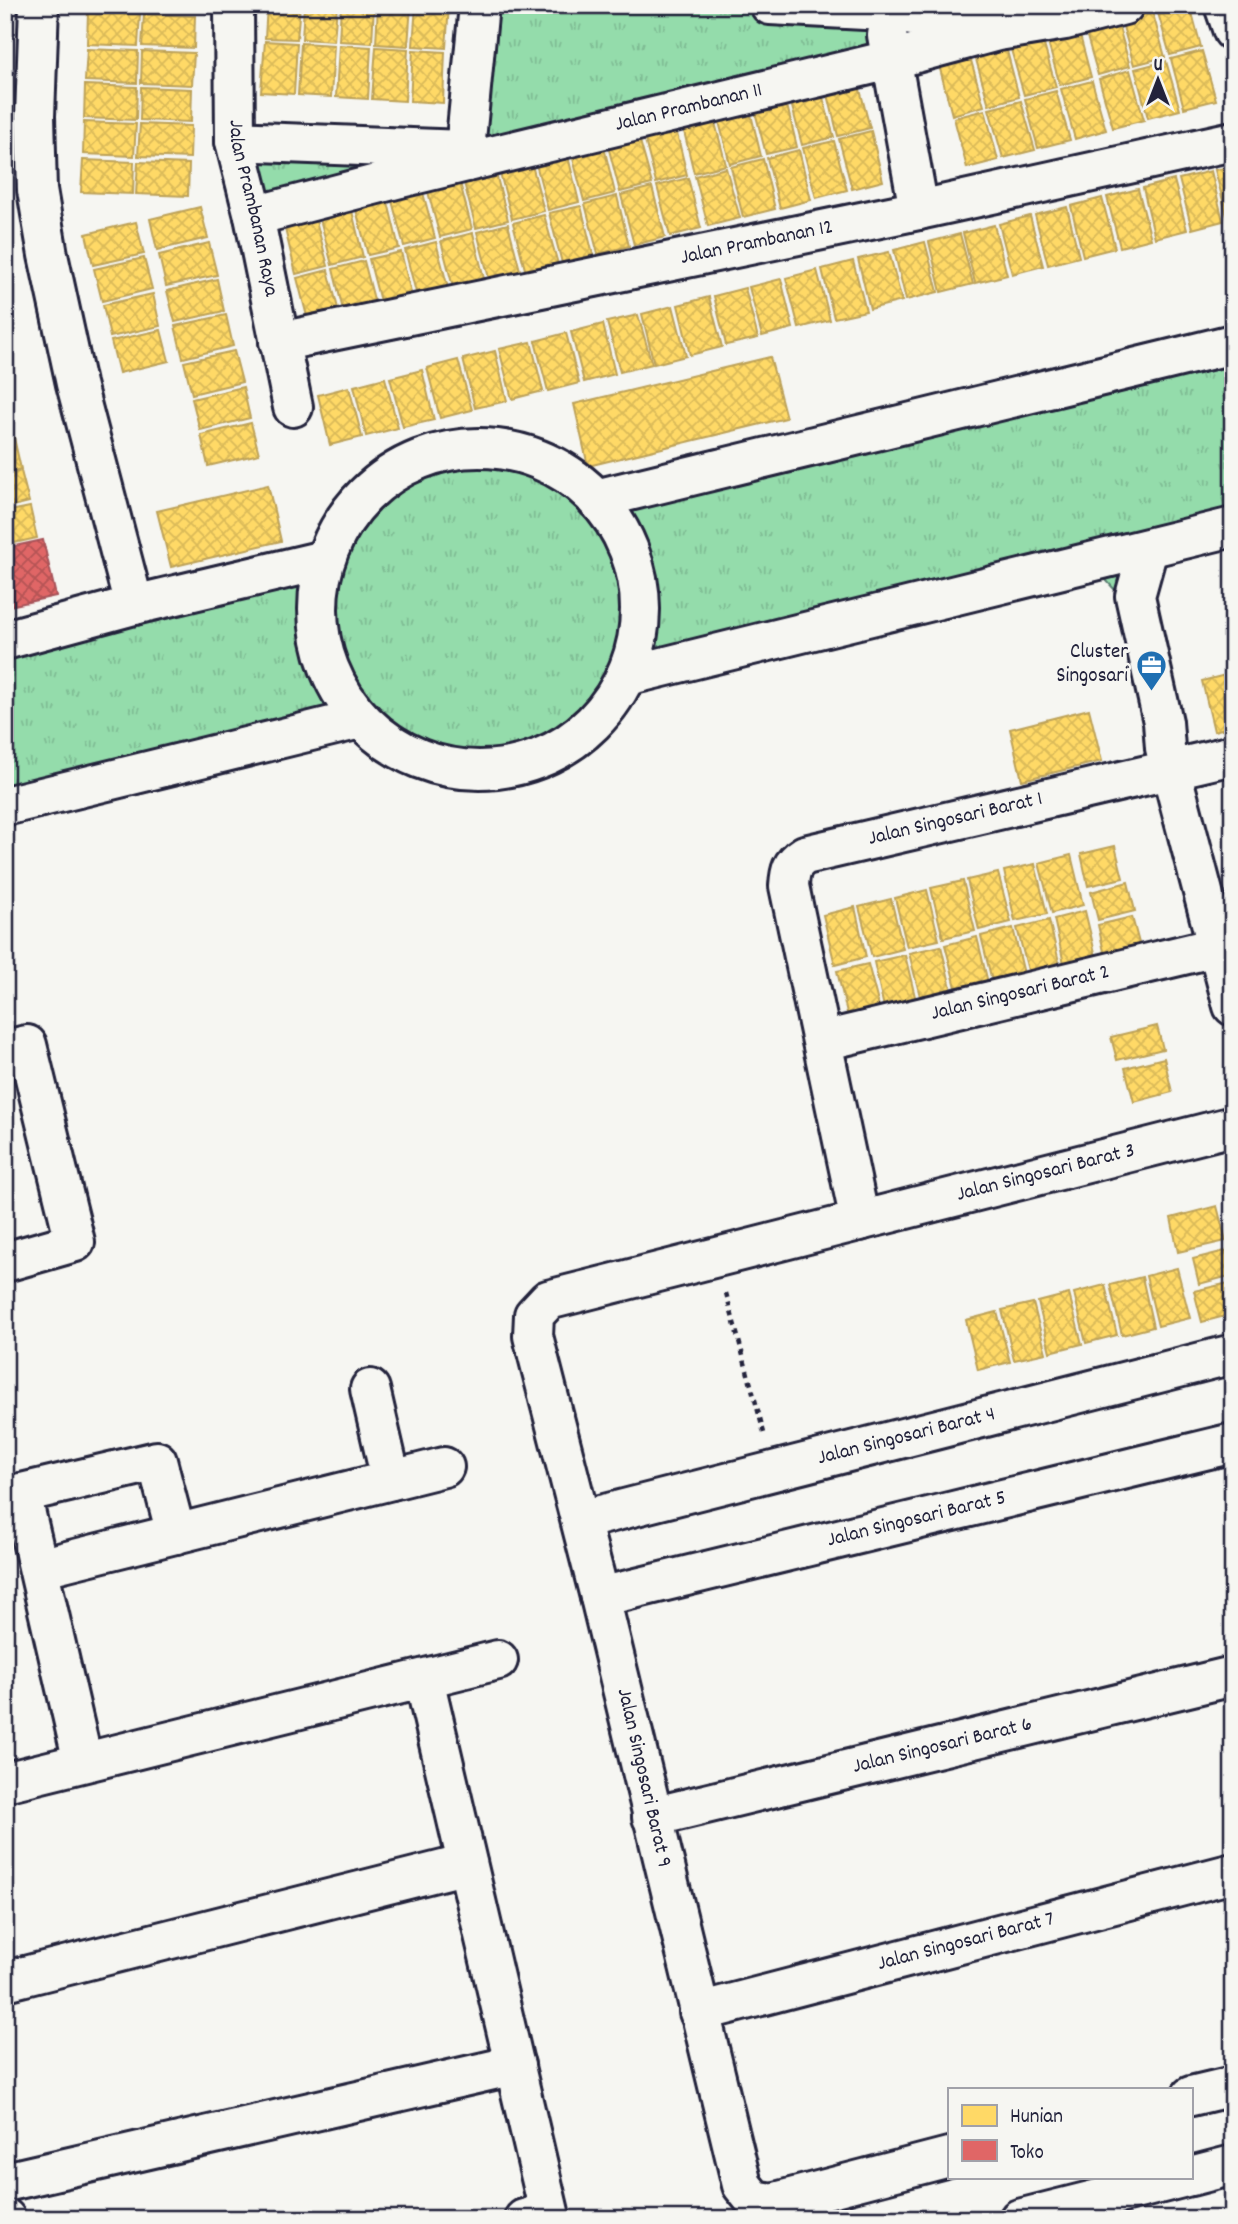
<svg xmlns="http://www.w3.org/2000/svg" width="1238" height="2224" font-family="Dekko,sans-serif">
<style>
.grass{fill:url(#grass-tufts);stroke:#5b7f73;stroke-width:2}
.homes{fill:url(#homes-cross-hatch);stroke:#bda259;stroke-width:2}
.shops{fill:url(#shops-cross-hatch);stroke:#a75259;stroke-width:2}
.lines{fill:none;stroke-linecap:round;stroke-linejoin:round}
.minor-casing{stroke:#22223b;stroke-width:44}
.path{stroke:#22223b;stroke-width:4.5;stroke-dasharray:5 5;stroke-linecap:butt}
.minor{stroke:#f6f6f2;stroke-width:38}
.labels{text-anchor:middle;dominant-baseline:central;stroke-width:7;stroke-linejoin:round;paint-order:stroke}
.street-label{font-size:21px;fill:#22223b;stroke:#f6f6f2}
.poi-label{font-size:21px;fill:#22223b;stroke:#f6f6f2;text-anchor:end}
</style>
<defs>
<pattern id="grass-tufts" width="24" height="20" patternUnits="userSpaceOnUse" patternTransform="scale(1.75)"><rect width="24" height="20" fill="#94dcab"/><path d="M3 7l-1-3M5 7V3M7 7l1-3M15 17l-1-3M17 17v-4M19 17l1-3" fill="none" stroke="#7fbc94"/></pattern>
<pattern id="homes-cross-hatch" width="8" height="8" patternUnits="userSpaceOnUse" patternTransform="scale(1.75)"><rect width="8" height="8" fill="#ffd966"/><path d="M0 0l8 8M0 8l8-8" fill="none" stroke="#daba59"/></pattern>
<pattern id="shops-cross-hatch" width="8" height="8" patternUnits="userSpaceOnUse" patternTransform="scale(1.75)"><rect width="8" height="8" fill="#e06666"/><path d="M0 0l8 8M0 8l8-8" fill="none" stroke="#b55455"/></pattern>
</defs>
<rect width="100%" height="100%" fill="#f6f6f2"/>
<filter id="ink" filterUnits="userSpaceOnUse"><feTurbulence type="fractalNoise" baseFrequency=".0143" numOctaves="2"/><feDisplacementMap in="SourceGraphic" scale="14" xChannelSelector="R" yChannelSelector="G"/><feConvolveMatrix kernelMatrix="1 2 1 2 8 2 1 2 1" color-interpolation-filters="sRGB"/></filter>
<g filter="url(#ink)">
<g class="grass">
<path d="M 479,5 L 770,5 L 998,31 L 254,216 L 235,141 L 465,150 Z"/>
<path d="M 1233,344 L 1233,527 L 1148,549 L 1122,598 L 1091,563 L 626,676 C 615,694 604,712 588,727 C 532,777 447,784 385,740 C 376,734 368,726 360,719 L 5,806 L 5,640 L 324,560 C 332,542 340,524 353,508 C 398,451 484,432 549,464 C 567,473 582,486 597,499 Z"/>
</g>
<g class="homes">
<path d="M 89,5 L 140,5 L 140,9 L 88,7 Z"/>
<path d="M 144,5 L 196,5 L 196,11 L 144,9 Z"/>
<path d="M 267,5 L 300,5 L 297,39 L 265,38 Z"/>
<path d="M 304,5 L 337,5 L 334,41 L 302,39 Z"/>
<path d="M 341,5 L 374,5 L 372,43 L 339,41 Z"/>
<path d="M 378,5 L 411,5 L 408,46 L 376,44 Z"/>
<path d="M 416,5 L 449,5 L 446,48 L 413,46 Z"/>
<path d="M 1190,5 L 1201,47 L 1170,55 L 1156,6 Z"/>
<path d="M 1151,7 L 1165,57 L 1134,65 L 1120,16 Z"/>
<path d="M 88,12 L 140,14 L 138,46 L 87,44 Z"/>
<path d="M 144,14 L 195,16 L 194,48 L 142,46 Z"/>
<path d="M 1116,17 L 1130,66 L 1098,75 L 1084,26 Z"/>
<path d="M 1078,28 L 1091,77 L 1060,85 L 1046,36 Z"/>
<path d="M 1042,38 L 1056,87 L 1024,95 L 1010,46 Z"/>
<path d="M 265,41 L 297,43 L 294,94 L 261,92 Z"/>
<path d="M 301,43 L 334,45 L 331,97 L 298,95 Z"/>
<path d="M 339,45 L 371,47 L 368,99 L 336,97 Z"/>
<path d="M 376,47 L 408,49 L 405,101 L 372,99 Z"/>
<path d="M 1006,47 L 1019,97 L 989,105 L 975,56 Z"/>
<path d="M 87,49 L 138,51 L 137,83 L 85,81 Z"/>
<path d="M 413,50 L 445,52 L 443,103 L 410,101 Z"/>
<path d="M 142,51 L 194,53 L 192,85 L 141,83 Z"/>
<path d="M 1202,51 L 1216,100 L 1184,108 L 1171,59 Z"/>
<path d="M 970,57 L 984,106 L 952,115 L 939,65 Z"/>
<path d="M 1166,61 L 1180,110 L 1148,118 L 1135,69 Z"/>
<path d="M 1130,70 L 1144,120 L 1113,128 L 1099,79 Z"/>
<path d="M 857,78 L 870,128 L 838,136 L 826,86 Z"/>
<path d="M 1092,81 L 1106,130 L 1075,139 L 1061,89 Z"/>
<path d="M 85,85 L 137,87 L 136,120 L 84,118 Z"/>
<path d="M 141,87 L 192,89 L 191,122 L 140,120 Z"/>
<path d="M 820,87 L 834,137 L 802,145 L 789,95 Z"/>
<path d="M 1056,91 L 1070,140 L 1038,148 L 1025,99 Z"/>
<path d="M 785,97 L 797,147 L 766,154 L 753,104 Z"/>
<path d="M 1021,101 L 1035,150 L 1003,158 L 989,109 Z"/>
<path d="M 749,106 L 761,156 L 730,164 L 717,114 Z"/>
<path d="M 985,110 L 998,160 L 967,168 L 954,118 Z"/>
<path d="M 713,115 L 726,165 L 694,173 L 682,123 Z"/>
<path d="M 84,122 L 136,124 L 134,156 L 83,154 Z"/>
<path d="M 140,124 L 191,126 L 190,158 L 138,156 Z"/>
<path d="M 675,125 L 687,175 L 656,183 L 643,133 Z"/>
<path d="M 871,131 L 883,181 L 852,189 L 839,139 Z"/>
<path d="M 638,134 L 652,184 L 620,192 L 607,142 Z"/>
<path d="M 834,141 L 847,190 L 816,198 L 803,148 Z"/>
<path d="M 603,143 L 615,193 L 584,201 L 571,151 Z"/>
<path d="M 799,150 L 811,200 L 780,208 L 767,158 Z"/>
<path d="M 567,152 L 579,202 L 548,210 L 535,160 Z"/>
<path d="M 763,159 L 775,209 L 743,217 L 731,167 Z"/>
<path d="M 83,160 L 134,162 L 133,194 L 81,192 Z"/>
<path d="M 531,161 L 544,211 L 512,219 L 499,169 Z"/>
<path d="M 138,162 L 189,164 L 188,196 L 136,194 Z"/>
<path d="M 1233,166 L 1233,219 L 1228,220 L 1215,170 Z"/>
<path d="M 726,168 L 740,218 L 708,226 L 695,176 Z"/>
<path d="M 495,170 L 508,220 L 476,228 L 463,179 Z"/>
<path d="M 1211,171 L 1223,221 L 1192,229 L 1179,179 Z"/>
<path d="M 688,178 L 701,228 L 670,236 L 657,186 Z"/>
<path d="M 459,179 L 472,229 L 440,237 L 427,188 Z"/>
<path d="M 1174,180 L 1187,230 L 1155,238 L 1143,188 Z"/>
<path d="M 652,187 L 665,237 L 634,245 L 621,195 Z"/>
<path d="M 422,189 L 435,238 L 404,246 L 391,197 Z"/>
<path d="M 1138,189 L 1151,239 L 1120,247 L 1107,197 Z"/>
<path d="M 617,196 L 629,246 L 598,254 L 585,204 Z"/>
<path d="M 387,198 L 399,248 L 368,255 L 355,206 Z"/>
<path d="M 1102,198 L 1115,248 L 1083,256 L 1071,206 Z"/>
<path d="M 581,206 L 593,255 L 562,263 L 549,213 Z"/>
<path d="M 200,207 L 208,238 L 157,250 L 150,219 Z"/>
<path d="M 351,207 L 363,257 L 332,265 L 319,215 Z"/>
<path d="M 1067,207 L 1079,257 L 1048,265 L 1035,215 Z"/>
<path d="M 544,215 L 558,264 L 526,273 L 513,223 Z"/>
<path d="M 1030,216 L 1043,266 L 1012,274 L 999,224 Z"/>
<path d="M 315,217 L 328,266 L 296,274 L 284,225 Z"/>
<path d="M 136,222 L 144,254 L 93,265 L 86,234 Z"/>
<path d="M 508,224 L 521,274 L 490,282 L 477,232 Z"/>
<path d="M 994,225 L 1007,275 L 975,283 L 963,233 Z"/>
<path d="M 473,233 L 485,283 L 454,291 L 441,241 Z"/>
<path d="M 960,234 L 973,284 L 941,292 L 929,242 Z"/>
<path d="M 436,242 L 449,292 L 418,300 L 405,250 Z"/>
<path d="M 925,242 L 938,292 L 906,300 L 894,250 Z"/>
<path d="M 209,243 L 217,275 L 166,286 L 159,255 Z"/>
<path d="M 401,252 L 413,301 L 382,309 L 369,259 Z"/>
<path d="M 889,252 L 902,301 L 870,309 L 858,259 Z"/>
<path d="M 144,258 L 152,289 L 102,301 L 94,269 Z"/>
<path d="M 364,261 L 377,311 L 345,318 L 333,269 Z"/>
<path d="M 853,261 L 866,311 L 834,318 L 822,269 Z"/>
<path d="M 328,270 L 341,320 L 310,328 L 297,278 Z"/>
<path d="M 817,270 L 830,320 L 799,328 L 786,278 Z"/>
<path d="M 217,279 L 224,311 L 175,322 L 167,291 Z"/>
<path d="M 781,279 L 793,328 L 762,336 L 749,287 Z"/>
<path d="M 745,288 L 758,338 L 726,345 L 714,296 Z"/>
<path d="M 153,294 L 160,326 L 110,337 L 103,305 Z"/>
<path d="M 709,297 L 722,347 L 690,355 L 678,305 Z"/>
<path d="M 673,306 L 686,356 L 654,364 L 642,314 Z"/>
<path d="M 226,315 L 233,346 L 183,358 L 175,326 Z"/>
<path d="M 638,315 L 652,364 L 620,372 L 607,322 Z"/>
<path d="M 603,324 L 615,374 L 584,382 L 571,332 Z"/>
<path d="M 161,330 L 169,361 L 119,373 L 111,341 Z"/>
<path d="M 566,333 L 579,383 L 548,391 L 535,341 Z"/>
<path d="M 531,342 L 543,391 L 512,399 L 499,349 Z"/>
<path d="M 234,351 L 242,382 L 192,394 L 184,362 Z"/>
<path d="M 495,351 L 507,401 L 475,408 L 463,359 Z"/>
<path d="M 770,357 L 786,418 L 588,466 L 574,404 Z"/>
<path d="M 458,360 L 472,410 L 440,418 L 427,368 Z"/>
<path d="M 422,370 L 434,420 L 403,427 L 390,378 Z"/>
<path d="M 385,378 L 398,428 L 366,436 L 354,386 Z"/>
<path d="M 243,387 L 250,418 L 200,430 L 192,399 Z"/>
<path d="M 349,387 L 362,437 L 330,445 L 318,395 Z"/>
<path d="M 5,403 L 13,433 L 5,435 Z"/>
<path d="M 251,423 L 259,454 L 208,466 L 201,435 Z"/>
<path d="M 14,438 L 21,469 L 5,473 L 5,440 Z"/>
<path d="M 21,471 L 29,502 L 5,508 L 5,475 Z"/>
<path d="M 268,485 L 281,541 L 171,567 L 157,511 Z"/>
<path d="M 30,507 L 37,538 L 5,545 L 5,512 Z"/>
<path d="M 1233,612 L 1233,642 L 1226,614 Z"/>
<path d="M 1233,673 L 1233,726 L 1214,731 L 1202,681 Z"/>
<path d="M 1089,709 L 1102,761 L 1022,780 L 1010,729 Z"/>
<path d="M 1115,846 L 1123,878 L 1088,886 L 1081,854 Z"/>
<path d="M 1071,855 L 1083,905 L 1052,913 L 1039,863 Z"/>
<path d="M 1035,864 L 1047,914 L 1015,921 L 1004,871 Z"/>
<path d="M 998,873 L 1011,922 L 979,930 L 967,880 Z"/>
<path d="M 963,881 L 975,931 L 943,938 L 931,888 Z"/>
<path d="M 1128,882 L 1135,911 L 1098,920 L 1091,892 Z"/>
<path d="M 927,890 L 939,940 L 907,947 L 895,898 Z"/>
<path d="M 891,899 L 903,949 L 872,957 L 859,907 Z"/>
<path d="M 855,907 L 866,957 L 835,965 L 823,915 Z"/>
<path d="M 1085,911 L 1097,961 L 1065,968 L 1054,919 Z"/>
<path d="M 1132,917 L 1140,947 L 1105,956 L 1098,925 Z"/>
<path d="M 1049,920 L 1061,970 L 1030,978 L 1017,928 Z"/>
<path d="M 1013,928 L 1025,978 L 993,985 L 981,936 Z"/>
<path d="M 977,937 L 989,987 L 958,995 L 945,945 Z"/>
<path d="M 941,946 L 953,996 L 922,1004 L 909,953 Z"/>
<path d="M 905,955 L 917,1005 L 885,1012 L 874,962 Z"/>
<path d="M 868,964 L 881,1014 L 849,1021 L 837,971 Z"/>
<path d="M 1157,1026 L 1163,1049 L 1117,1060 L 1111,1037 Z"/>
<path d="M 1164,1058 L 1172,1092 L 1134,1102 L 1125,1068 Z"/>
<path d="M 1217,1206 L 1226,1241 L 1178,1252 L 1171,1218 Z"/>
<path d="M 1233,1249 L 1233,1275 L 1199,1284 L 1193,1259 Z"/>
<path d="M 1177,1268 L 1190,1318 L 1158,1326 L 1146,1276 Z"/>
<path d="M 1142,1277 L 1153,1327 L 1122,1335 L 1110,1285 Z"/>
<path d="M 1233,1282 L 1233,1314 L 1202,1322 L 1194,1291 Z"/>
<path d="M 1105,1285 L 1117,1335 L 1086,1343 L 1074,1293 Z"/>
<path d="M 1069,1294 L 1082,1344 L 1050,1352 L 1038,1302 Z"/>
<path d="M 1033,1303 L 1046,1353 L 1014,1360 L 1002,1310 Z"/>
<path d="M 997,1312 L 1010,1362 L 978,1370 L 966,1320 Z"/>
</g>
<path class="shops" d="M 43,540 L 56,596 L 5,607 L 5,548 Z"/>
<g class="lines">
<defs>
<g id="minor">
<path d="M 39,5 L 35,116 L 37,190 L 48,255 L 76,384 L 134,605"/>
<path id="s1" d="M 234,5 L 235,141 L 254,216 L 293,407"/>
<path d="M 770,5 L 884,11 L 987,29"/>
<path d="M 1224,5 L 1233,31"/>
<path d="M 887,35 L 919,210"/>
<path d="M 235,141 L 463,150"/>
<path d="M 466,162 L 465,150 L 479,5"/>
<path id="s2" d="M 254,216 L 396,179 L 890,60 L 998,31 L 1065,20 L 1124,5"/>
<path id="s3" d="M 279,342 L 919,210 L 1233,141"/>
<circle cx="479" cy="609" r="161"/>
<path d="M 596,499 L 1233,344"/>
<path d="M 1148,549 L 1135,596 L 1163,722 L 1165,748 L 1233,1006"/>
<path d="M 5,640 L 134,605 L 324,560"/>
<path d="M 626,676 L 1233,527"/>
<path d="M 5,806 L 360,719"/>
<path id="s4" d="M 823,1041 L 1233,943"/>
<path d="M 5,1050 L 27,1045 L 75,1242 L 5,1262"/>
<path id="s5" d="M 860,1221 L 789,886 C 790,871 791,864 805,855 L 1233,755"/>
<path d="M 370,1389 L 391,1480"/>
<path d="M 21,1493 L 83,1762"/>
<path d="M 5,1497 L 157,1461 L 176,1534"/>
<path id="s6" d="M 581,1520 L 1233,1354"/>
<path d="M 39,1568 L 444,1467"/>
<path id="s7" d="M 600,1597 L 1233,1443"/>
<path d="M 424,1679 L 549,2212 L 524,2219"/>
<path d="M 5,1782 L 498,1660"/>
<path id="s8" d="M 652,1817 L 1233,1676"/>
<path d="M 5,1981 L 467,1864"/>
<path id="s9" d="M 699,2012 L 1233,1873"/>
<path d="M 1191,2096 L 1233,2086"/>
<path id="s10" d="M 949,2157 L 772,2203 L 754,2200 L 742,2185 L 600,1597 L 533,1336 L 534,1315 L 548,1300 L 1233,1126"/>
<path d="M 1191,2176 L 1233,2165"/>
<path d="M 5,2182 L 515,2065"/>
<path d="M 5,2218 L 6,2219"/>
<path d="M 1019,2219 L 1186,2177"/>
</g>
</defs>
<use href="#minor" class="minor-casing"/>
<path class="path" d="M 726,1293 L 764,1433"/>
<use href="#minor" class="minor"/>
</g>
</g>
<defs>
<symbol id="office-pin" viewBox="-11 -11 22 30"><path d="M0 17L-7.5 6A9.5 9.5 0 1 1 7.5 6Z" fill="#1f6fb2" stroke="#f6f6f2"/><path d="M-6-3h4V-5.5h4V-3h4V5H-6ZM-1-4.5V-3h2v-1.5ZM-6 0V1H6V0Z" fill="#fff"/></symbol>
</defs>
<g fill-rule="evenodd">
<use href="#office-pin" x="1134" y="648" width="35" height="47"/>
</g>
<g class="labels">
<g class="street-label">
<text stroke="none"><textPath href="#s2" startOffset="448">Jalan Prambanan 11</textPath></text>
<text stroke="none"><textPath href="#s1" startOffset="205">Jalan Prambanan Raya</textPath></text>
<text stroke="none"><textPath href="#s3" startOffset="488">Jalan Prambanan 12</textPath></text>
<text stroke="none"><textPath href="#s5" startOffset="534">Jalan Singosari Barat 1</textPath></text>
<text stroke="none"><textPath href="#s4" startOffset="203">Jalan Singosari Barat 2</textPath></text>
<text stroke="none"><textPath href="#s10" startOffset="1650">Jalan Singosari Barat 3</textPath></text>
<text stroke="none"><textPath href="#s6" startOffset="336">Jalan Singosari Barat 4</textPath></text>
<text stroke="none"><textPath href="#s7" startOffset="326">Jalan Singosari Barat 5</textPath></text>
<text stroke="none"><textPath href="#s8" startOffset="299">Jalan Singosari Barat 6</textPath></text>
<text transform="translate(643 1778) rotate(77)">Jalan Singosari Barat 9</text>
<text stroke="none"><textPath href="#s9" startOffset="276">Jalan Singosari Barat 7</textPath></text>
</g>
<g class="poi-label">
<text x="1128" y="653">Cluster<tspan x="1128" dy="24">Singosari</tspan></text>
</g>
</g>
<rect width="1238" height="2224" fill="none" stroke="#f6f6f2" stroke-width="28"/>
<rect x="14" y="14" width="1210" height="2196" fill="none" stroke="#22223b" stroke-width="2.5" filter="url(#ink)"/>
<rect x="948" y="2088" width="245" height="91" fill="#f6f6f2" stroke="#a1a1a9" stroke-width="2"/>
<rect x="962" y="2105" width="35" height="21" fill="#ffd966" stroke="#a1a1a9" stroke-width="2"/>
<text x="1010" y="2122" font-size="21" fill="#22223b">Hunian</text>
<rect x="962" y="2140" width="35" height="21" fill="#e06666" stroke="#a1a1a9" stroke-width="2"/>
<text x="1010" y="2158" font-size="21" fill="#22223b">Toko</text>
<g transform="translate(1158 80)" stroke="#f6f6f2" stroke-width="5" paint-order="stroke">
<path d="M0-5L12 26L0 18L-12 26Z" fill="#22223b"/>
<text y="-10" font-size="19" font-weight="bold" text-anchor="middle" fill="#22223b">U</text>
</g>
</svg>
